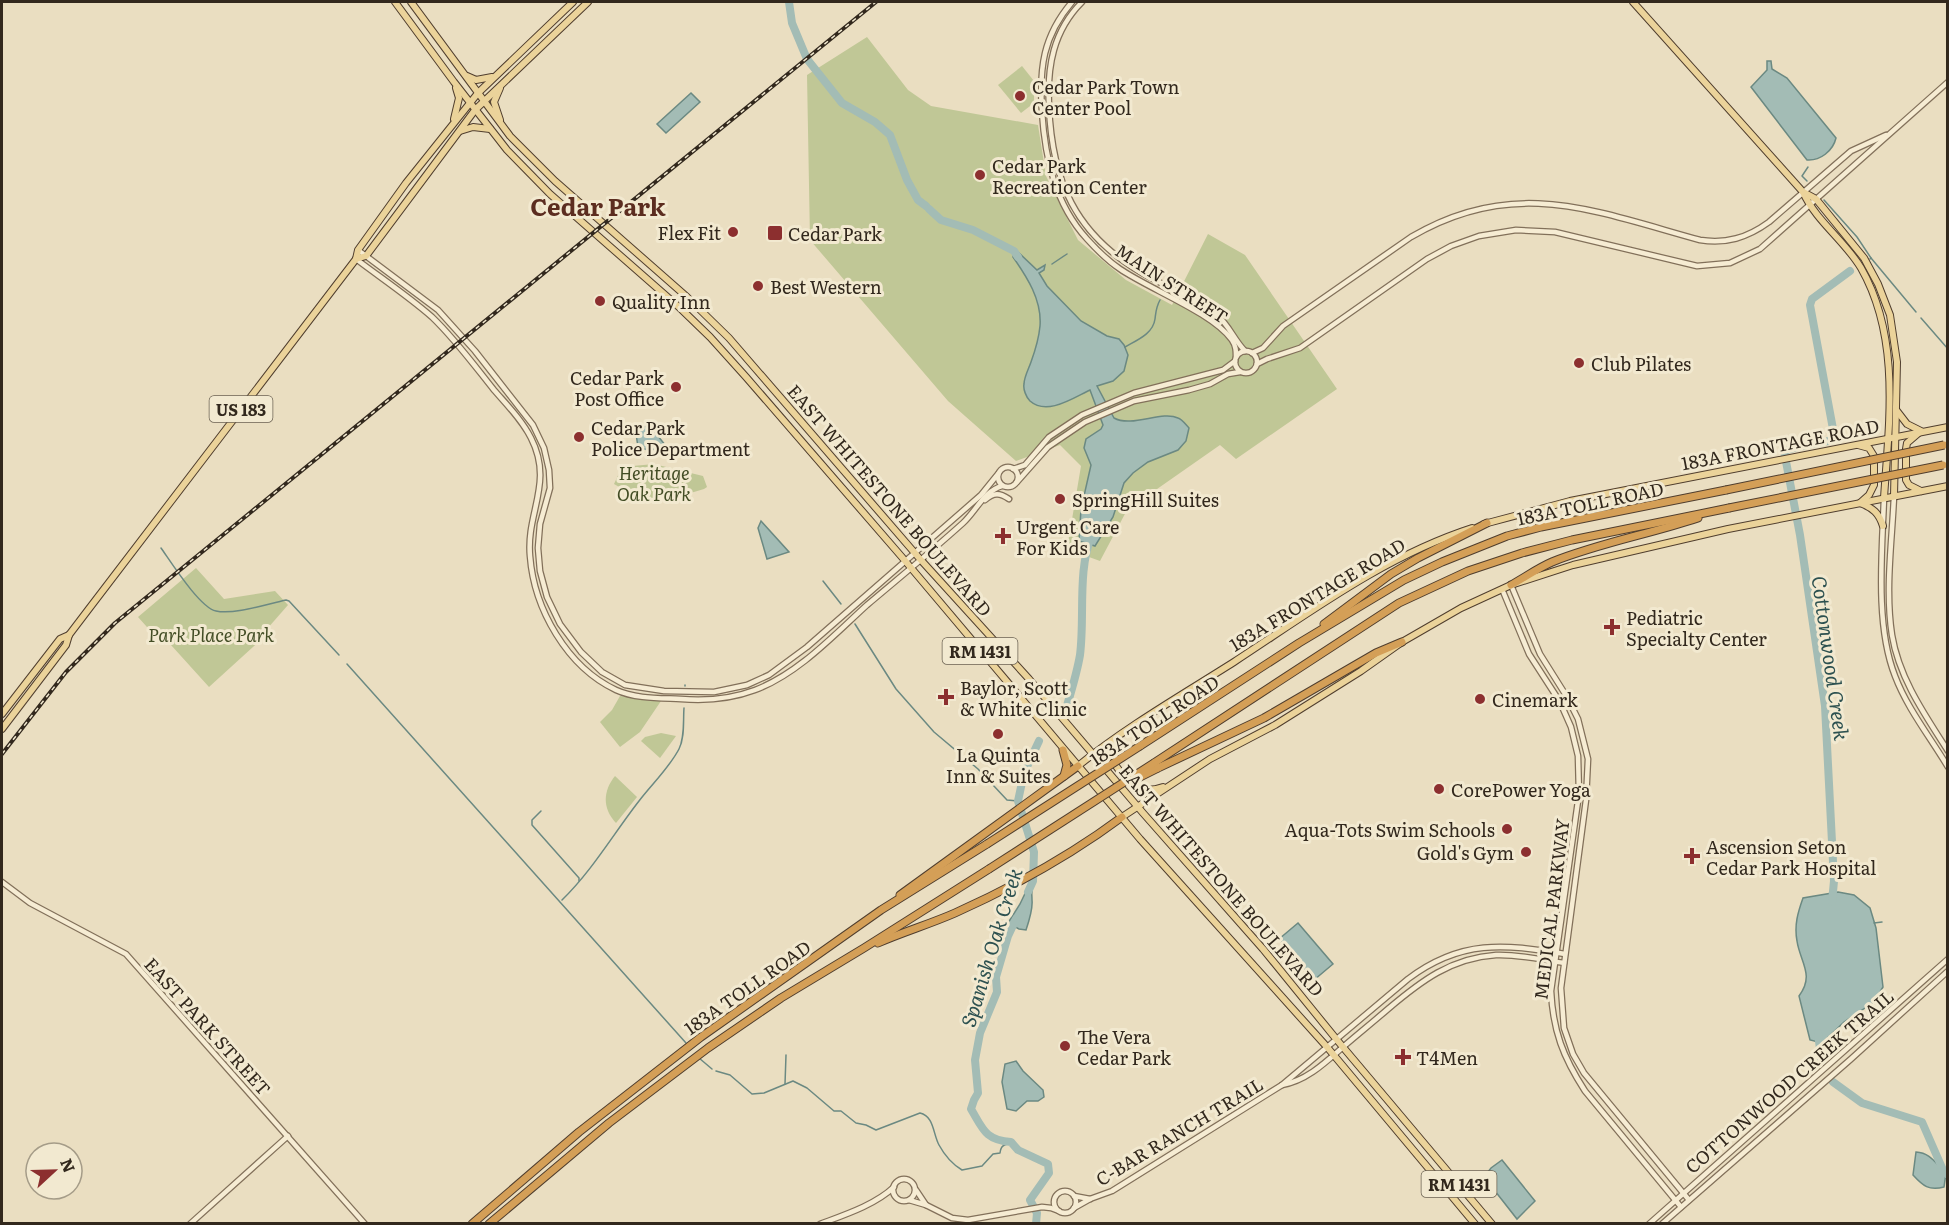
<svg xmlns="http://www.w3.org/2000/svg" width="1949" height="1225" font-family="Literata,serif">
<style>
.green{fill:#c0c796}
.water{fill:#a3bcb5;stroke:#6b8982;stroke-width:1.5}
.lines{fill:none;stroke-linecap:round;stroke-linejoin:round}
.stream{stroke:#6b8982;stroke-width:1.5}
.river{stroke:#a3bcb5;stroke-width:8}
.minor-casing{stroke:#82705a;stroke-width:7}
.major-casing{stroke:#503e2e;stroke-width:8}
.highway-casing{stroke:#503e2e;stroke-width:9}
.minor{stroke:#f6ecd3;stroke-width:4.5}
.major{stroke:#ebd39a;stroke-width:6}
.highway{stroke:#d49f57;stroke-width:7}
.rail-casing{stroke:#32281d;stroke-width:4}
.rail{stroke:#f2e9d0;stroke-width:1.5;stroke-dasharray:4.5;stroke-linecap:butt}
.highway-bridge-casing{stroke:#503e2e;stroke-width:9;stroke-linecap:butt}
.highway-bridge{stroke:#d49f57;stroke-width:7}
.poi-dot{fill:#8c2f2f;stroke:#f2e9d0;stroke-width:2}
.labels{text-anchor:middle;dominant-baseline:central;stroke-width:6;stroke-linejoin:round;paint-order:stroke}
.shield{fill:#f2e9d0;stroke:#6c6253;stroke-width:1.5}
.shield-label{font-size:16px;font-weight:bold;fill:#32281d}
.poi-label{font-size:18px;fill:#32281d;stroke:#f2e9d0;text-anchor:start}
.street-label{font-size:18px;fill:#32281d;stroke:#f2e9d0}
.park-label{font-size:18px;font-style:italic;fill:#434d25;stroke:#f2e9d0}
.water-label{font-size:20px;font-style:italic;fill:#2d5150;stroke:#f2e9d0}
.district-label{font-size:24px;font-weight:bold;fill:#5c2d20;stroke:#f2e9d0}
</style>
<rect width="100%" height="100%" fill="#eadec1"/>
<g class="green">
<path d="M 867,37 L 908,90 L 931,106 L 1038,125 L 1046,176 L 1078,240 L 1126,280 L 1172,305 L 1208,234 L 1245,255 L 1337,389 L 1236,459 L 1220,445 L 1127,510 L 1100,561 L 1067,549 L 1081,466 L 1060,445 L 1016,461 L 948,401 L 810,240 L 807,75 Z"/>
<path d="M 1022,66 L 1034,81 L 1034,103 L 1021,113 L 998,85 Z"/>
<path d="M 654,464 L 703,476 L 707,487 L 704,489 C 663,501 654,508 614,484 L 622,467 Z"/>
<path d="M 196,568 L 224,599 L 275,591 L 288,605 L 267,629 L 265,636 L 209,687 L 171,645 L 168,635 L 161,632 L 155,636 L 138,617 Z"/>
<path d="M 620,696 L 661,701 L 640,732 L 620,747 L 600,722 L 612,710 Z"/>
<path d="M 661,733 L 676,736 L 660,758 L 641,741 L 645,737 Z"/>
<path d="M 615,776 L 637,797 L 616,823 C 602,808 603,791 615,776 Z"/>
</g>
<g class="water">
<path d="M 1767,61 L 1771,61 L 1772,69 L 1787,78 L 1836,138 C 1833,151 1820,161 1807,160 L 1751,87 L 1767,70 Z"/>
<path d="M 691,93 L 700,102 L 666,133 L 657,124 Z"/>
<path d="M 1014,251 L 1018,252 L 1037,270 L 1045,265 L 1044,270 L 1039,273 L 1047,286 L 1081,321 L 1107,336 L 1119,339 L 1124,345 L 1128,355 L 1124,371 L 1113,381 L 1097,386 L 1114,418 C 1132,428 1162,410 1178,418 C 1182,419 1186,425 1189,428 L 1186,441 L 1178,450 L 1148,462 L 1133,473 L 1124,483 L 1113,517 L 1095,546 L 1079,541 L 1081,509 L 1091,465 L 1084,448 L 1086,439 L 1101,429 L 1103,425 L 1090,390 C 1073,398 1047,416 1030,401 C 1026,397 1023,389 1024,384 C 1024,377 1029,368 1031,362 C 1035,351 1039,337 1040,326 C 1042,300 1027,277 1013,257 Z"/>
<path d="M 649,425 L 666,446 L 666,449 C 657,448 647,452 638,447 L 635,427 L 642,428 Z"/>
<path d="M 761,521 L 789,552 L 767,559 L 758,528 Z"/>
<path d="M 1031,881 L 1033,885 C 1031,891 1032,894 1032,900 C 1033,909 1029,921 1026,930 L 1019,929 L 1008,923 L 1020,904 Z"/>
<path d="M 1838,892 L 1854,895 L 1870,908 L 1876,928 L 1883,987 L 1874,1002 L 1844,1022 L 1822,1043 L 1810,1040 L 1799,996 C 1815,975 1800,962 1797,941 C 1794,925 1798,912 1803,898 Z"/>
<path d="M 1298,923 L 1333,964 L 1314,980 L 1279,939 Z"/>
<path d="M 1016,1061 L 1023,1071 L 1043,1090 L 1044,1097 L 1038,1101 L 1027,1101 L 1016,1111 L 1007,1109 L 1002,1082 L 1005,1064 Z"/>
<path d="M 1916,1152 C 1931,1153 1935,1163 1946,1173 L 1944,1187 C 1929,1191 1923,1186 1913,1175 Z"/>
<path d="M 1502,1160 L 1535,1201 L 1517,1219 L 1484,1177 L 1491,1168 Z"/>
</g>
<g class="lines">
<g class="stream">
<path d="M 1807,181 L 1802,176 L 1808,167"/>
<path d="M 1824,200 L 1857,237 L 1871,258 L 1870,259"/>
<path d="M 1871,258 L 1916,312"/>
<path d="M 1052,264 L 1067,254"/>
<path d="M 1921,318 L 1948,349"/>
<path d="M 1125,347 C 1137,340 1153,334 1155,319 C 1156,311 1156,307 1160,300"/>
<path d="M 161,548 C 171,562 200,608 216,611 C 234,615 267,604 286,600 L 289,601 L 339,655"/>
<path d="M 823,581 L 841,604"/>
<path d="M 855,624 L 896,689 L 934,732 L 978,769 L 1007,800 L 1018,801"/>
<path d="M 347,664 L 686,1043"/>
<path d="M 685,686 L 685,685"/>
<path d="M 541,811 L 532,820 L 532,825 L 579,878 L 579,881"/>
<path d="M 562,900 C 592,871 614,833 639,801 C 652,784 669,768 679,749 C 685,737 683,721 684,708"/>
<path d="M 1874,923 L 1882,922"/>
<path d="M 699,1058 L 712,1069"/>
<path d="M 716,1071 L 730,1075 L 752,1094 L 764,1093 L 793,1081 L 807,1088 L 834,1111 L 841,1111 L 856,1123 L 866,1125 L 876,1130 L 920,1113 C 934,1116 933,1134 939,1145 C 945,1156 952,1164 962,1170 L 982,1166 L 993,1154 L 1000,1153 C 1001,1144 1005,1145 1012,1143"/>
<path d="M 785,1084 L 786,1055"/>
</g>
<g class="river">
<path d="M 789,2 L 792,23 L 807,59 L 842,103 L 875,122 L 890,135 L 907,180 L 918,200 L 926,206"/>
<path d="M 929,209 L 941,220 L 973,230 L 1014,251 L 1018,257"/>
<path d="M 1833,429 L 1810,305 L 1812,299 L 1850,271"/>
<path d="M 1066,709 C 1071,692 1077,673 1080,655 C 1085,616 1077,571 1092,534"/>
<path d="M 1028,892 L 1033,881 L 1034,852 L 1018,801 L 1024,773 L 1039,741"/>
<path d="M 1832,902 L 1834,881 L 1825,706 L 1800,535 L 1784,451 L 1801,446 L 1833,440 L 1833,438"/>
<path d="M 1016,919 L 1008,936 L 996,977 L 997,992 L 980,1033 L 975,1060 L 978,1093 L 974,1100 L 971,1109 C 983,1129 985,1140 1011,1142 L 1018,1150 L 1048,1164 L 1049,1173 L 1030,1200 L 1037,1213 L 1036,1224"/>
<path d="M 1818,1033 L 1822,1065"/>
<path d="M 1833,1082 L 1862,1103 L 1922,1122 L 1943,1170 L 1948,1175"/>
</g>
<defs>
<g id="minor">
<path d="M 1072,2 C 1043,36 1039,68 1042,112 C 1045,158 1055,204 1087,239 C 1097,250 1108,261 1120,269 C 1149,289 1213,313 1232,340 C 1236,346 1236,351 1236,357"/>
<path d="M 1082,2 C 1053,31 1047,67 1049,106 C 1052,181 1075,234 1142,273 C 1166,287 1195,297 1217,315 C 1229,325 1234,340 1245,351"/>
<path d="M 358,250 L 438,310 L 475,351 L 533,425 L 544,448 L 549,470 L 550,488 L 540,524 L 538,548 L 540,571 L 547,597 L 560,624 L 581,652 L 602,672 L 625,685 L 664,691 L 714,692 L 747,685 L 769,675 L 807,647 L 981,495 L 998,474"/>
<path d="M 356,259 C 381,278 408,296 432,317 C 455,339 474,365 494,390 C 507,405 522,420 531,438 C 554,483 526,512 530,556 C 534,609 567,667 616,690 C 636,699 660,698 681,699 C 706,701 731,699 755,690 C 798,674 834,635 867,605 C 899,578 932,551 963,523 C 976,511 984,491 1002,486"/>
<circle cx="1246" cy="362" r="11"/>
<path d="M 1252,353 L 1263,348 L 1283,326 L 1411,237 C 1514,176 1594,211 1700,240 C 1726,244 1747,238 1769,222 L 1851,151 L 1886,135"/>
<path d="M 1257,364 L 1267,359 L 1300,348 L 1427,259 L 1451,246 L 1479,236 L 1516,230 L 1555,232 L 1697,266 L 1730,263 L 1760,249 L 1948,82"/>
<circle cx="1008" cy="477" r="10"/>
<path d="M 1013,469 L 1025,465 L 1049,437 L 1082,415 L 1134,393 L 1223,370 L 1235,361"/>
<path d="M 1017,482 L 1048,447 L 1085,422 L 1134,401 L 1189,390 L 1210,384 L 1228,374 L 1240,372"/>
<path d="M 1894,496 C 1892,542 1885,590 1892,635 C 1899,678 1925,715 1948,751"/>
<path d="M 1884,498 C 1882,553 1875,625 1895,676 C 1907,708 1930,737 1948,767"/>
<path d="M 985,500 C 994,492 1000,493 1009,499"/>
<path d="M 1511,585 L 1540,654 L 1567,697 L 1578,719 L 1588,759 L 1586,800 L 1561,988 L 1564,1028 L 1573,1054 L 1584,1073 L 1689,1200"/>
<path d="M 1502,589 L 1529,654 L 1560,702 L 1571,727 L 1578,756 L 1579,794 L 1551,991 C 1553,1031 1563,1057 1585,1091 L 1681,1207"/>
<path d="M 2,882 L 30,903 L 126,954 L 365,1224"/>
<path d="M 1282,1085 C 1306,1081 1325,1063 1343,1047 C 1358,1034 1373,1022 1388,1009 C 1421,981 1451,958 1496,955 C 1519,954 1542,960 1564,963"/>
<circle cx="904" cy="1190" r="11"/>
<path d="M 916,1190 L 926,1205"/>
<circle cx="1065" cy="1202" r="11"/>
<path d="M 1074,1196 L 1090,1199"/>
<path d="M 909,1200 L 926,1205 L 952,1218 L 968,1220 L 1042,1207 L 1051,1208 L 1059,1211"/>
<path d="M 1074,1208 L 1090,1199 L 1112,1191 L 1282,1085 L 1408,979 C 1461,939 1504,944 1565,954"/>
<path d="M 190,1224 L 288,1136"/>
<path d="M 820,1224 C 844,1215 875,1205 894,1187"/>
<path d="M 1649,1224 L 1948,959"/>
<path d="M 1662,1224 L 1851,1059 L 1948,971"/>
</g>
<g id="major">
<path d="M 395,2 L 454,82 L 507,150 L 550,194 L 680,308 L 710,337 L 746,377 L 901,556 L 1140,839 L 1327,1047 L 1475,1224"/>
<path d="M 411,2 L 510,136 L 555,181 L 687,297 L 729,338 L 920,559 L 1029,679 L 1143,813 L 1263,949 L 1337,1040 L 1492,1224"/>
<path d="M 1633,2 L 1803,192 C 1816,221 1845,241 1861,268 C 1901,338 1889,422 1884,498"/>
<path d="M 467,76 L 476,80 L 492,77"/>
<path d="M 500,88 L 494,102 L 500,120"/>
<path d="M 454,119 L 459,98 L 456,88"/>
<path d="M 460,131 L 473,127 L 490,129"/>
<path d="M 1803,192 L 1816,199 L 1864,258 L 1878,284 L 1890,315 L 1897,362 L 1894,496"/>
<path d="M 356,259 L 366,256 L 475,110 L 588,2"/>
<path d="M 1897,411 L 1907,424 L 1921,431 L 1907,443 L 1906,449 L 1906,480 L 1909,485 L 1921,491"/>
<path d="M 1858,445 L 1869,448 L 1874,456 L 1874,485 L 1869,495 L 1860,503 C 1873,508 1879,513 1883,526"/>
<path d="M 1484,524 L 1570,501 L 1948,427"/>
<path d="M 2,714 L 60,639 L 69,635"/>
<path d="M 2,729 L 66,645 L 69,635 L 88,610 L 356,259 L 358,250 L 406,183 L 478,93 L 573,2"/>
<path d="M 1115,742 L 1110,753 L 1111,759 C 1126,780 1135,797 1163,787"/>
<path d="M 1078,766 C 1126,727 1182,695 1234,662 C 1309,613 1385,556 1472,528"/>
<path d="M 1122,817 L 1210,759 L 1275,725 L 1361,671 L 1402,642 L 1461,608 L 1511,585 L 1573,565 L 1728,529 L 1948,486"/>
</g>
<g id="highway">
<path d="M 1511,585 C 1524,578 1538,568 1552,562 C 1599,543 1650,534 1698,518"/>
<path d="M 1324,624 L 1391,574 L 1418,558 L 1487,523"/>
<path d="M 1140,746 L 1299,643 L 1404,580 L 1442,562 L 1507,536 L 1541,527 L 1726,490"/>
<path d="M 1063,750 L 1067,765 L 1064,776"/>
<path d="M 1154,763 L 1399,603 L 1468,571 L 1522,553 L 1572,540 L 1729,508"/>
<path d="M 1158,768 L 1264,718 L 1376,653 L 1402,642"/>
<path d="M 900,895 L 1078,766"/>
<path d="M 878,943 C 903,932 930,924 955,913 C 1013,887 1071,855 1122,817"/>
<path d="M 472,1224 L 579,1132 L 701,1037 L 881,910 L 987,844"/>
<path d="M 489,1224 L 609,1123 L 708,1048 L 781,998 L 864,948 L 989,869"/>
</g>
</defs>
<use href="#minor" class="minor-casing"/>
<use href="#major" class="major-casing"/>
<use href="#highway" class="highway-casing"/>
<use href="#minor" class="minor"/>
<use href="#major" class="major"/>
<use href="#highway" class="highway"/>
<defs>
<path id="rail" d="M 2,754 L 66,672 L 115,623 L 876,2"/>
</defs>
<use href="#rail" class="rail-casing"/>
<use href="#rail" class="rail"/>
<defs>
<g id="highway-bridge">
<path d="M 1726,490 L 1944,445"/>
<path d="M 1729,508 L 1943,465"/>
<path d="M 1138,778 L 1158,768"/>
<path d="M 987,844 L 1140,746"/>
<path d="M 989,869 L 1154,763"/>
</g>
</defs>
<use href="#highway-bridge" class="highway-bridge-casing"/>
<use href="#highway-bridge" class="highway-bridge"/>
</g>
<g class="poi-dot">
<circle cx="1020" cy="96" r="6"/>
<circle cx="980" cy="175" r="6"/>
<circle cx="733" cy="232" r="6"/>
<rect x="767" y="225" width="16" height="16" rx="3"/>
<circle cx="758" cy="286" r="6"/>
<circle cx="600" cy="301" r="6"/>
<circle cx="1579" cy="363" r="6"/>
<circle cx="676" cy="387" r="6"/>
<circle cx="579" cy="437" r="6"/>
<circle cx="1060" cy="499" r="6"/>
<path d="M1000 527h6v6h6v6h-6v6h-6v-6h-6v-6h6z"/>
<path d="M1609 618h6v6h6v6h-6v6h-6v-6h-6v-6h6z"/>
<path d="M943 688h6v6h6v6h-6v6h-6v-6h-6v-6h6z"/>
<circle cx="1480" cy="699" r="6"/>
<circle cx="998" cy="734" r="6"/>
<circle cx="1439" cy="789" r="6"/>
<circle cx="1507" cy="829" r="6"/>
<circle cx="1526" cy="852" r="6"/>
<path d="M1689 847h6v6h6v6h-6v6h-6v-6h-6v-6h6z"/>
<circle cx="1065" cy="1046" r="6"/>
<path d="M1400 1048h6v6h6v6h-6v6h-6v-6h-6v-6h6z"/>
</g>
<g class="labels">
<g class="shield">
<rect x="209.5" y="396" width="63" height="26" rx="4.5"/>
<rect x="942.5" y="638" width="75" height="26" rx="4.5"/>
<rect x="1421.5" y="1171" width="75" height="26" rx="4.5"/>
</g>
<g class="shield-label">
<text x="241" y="409">US 183</text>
<text x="980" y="651">RM 1431</text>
<text x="1459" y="1184">RM 1431</text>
</g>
<g class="poi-label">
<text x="1032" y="86">Cedar Park Town<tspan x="1032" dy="21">Center Pool</tspan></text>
<text x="992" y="165">Cedar Park<tspan x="992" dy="21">Recreation Center</tspan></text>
<text x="721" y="232" text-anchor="end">Flex Fit</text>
<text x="788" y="233">Cedar Park</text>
<text x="770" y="286">Best Western</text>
<text x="612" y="301">Quality Inn</text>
<text x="1591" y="363">Club Pilates</text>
<text x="664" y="377" text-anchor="end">Cedar Park<tspan x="664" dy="21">Post Office</tspan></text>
<text x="591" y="427">Cedar Park<tspan x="591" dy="21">Police Department</tspan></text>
<text x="1072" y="499">SpringHill Suites</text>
<text x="1016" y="526">Urgent Care<tspan x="1016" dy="21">For Kids</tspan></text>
<text x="1626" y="617">Pediatric<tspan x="1626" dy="21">Specialty Center</tspan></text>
<text x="960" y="687">Baylor, Scott<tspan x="960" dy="21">&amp; White Clinic</tspan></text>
<text x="1492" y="699">Cinemark</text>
<text x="998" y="754" text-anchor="middle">La Quinta<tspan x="998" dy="21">Inn &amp; Suites</tspan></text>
<text x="1451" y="789">CorePower Yoga</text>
<text x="1495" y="829" text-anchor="end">Aqua-Tots Swim Schools</text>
<text x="1706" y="846">Ascension Seton<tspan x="1706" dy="21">Cedar Park Hospital</tspan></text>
<text x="1514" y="852" text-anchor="end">Gold's Gym</text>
<text x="1077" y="1036">The Vera<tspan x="1077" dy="21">Cedar Park</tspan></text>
<text x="1416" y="1057">T4Men</text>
</g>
<g class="street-label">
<text transform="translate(1172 283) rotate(33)">MAIN STREET</text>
<text transform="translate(1780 444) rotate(-11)">183A FRONTAGE ROAD</text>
<text transform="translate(890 500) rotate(49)">EAST WHITESTONE BOULEVARD</text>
<text transform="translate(1590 503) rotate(-12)">183A TOLL ROAD</text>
<text transform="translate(1317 594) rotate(-31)">183A FRONTAGE ROAD</text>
<text transform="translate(1154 720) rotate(-33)">183A TOLL ROAD</text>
<text transform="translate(1222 880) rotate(49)">EAST WHITESTONE BOULEVARD</text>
<text transform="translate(1551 909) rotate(-83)">MEDICAL PARKWAY</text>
<text transform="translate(747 987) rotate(-35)">183A TOLL ROAD</text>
<text transform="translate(208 1026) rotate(48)">EAST PARK STREET</text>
<text transform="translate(1789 1081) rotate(-41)">COTTONWOOD CREEK TRAIL</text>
<text transform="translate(1179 1131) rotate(-31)">C-BAR RANCH TRAIL</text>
</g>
<g class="park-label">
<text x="654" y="472">Heritage<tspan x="654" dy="21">Oak Park</tspan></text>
<text x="211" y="634">Park Place Park</text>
</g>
<g class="water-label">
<text transform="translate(1832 658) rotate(82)">Cottonwood Creek</text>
<text transform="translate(990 947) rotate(-73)">Spanish Oak Creek</text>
</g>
<g class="district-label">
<text x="598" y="205">Cedar Park</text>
</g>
</g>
<rect width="1949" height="1225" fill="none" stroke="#32281d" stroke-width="6"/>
<g transform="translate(54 1171) rotate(68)"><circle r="28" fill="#f2e9d0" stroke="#a59c88" stroke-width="1.5"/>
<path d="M0-4.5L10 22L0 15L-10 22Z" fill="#8c2f2f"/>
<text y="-9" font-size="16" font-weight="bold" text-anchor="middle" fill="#32281d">N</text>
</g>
</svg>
